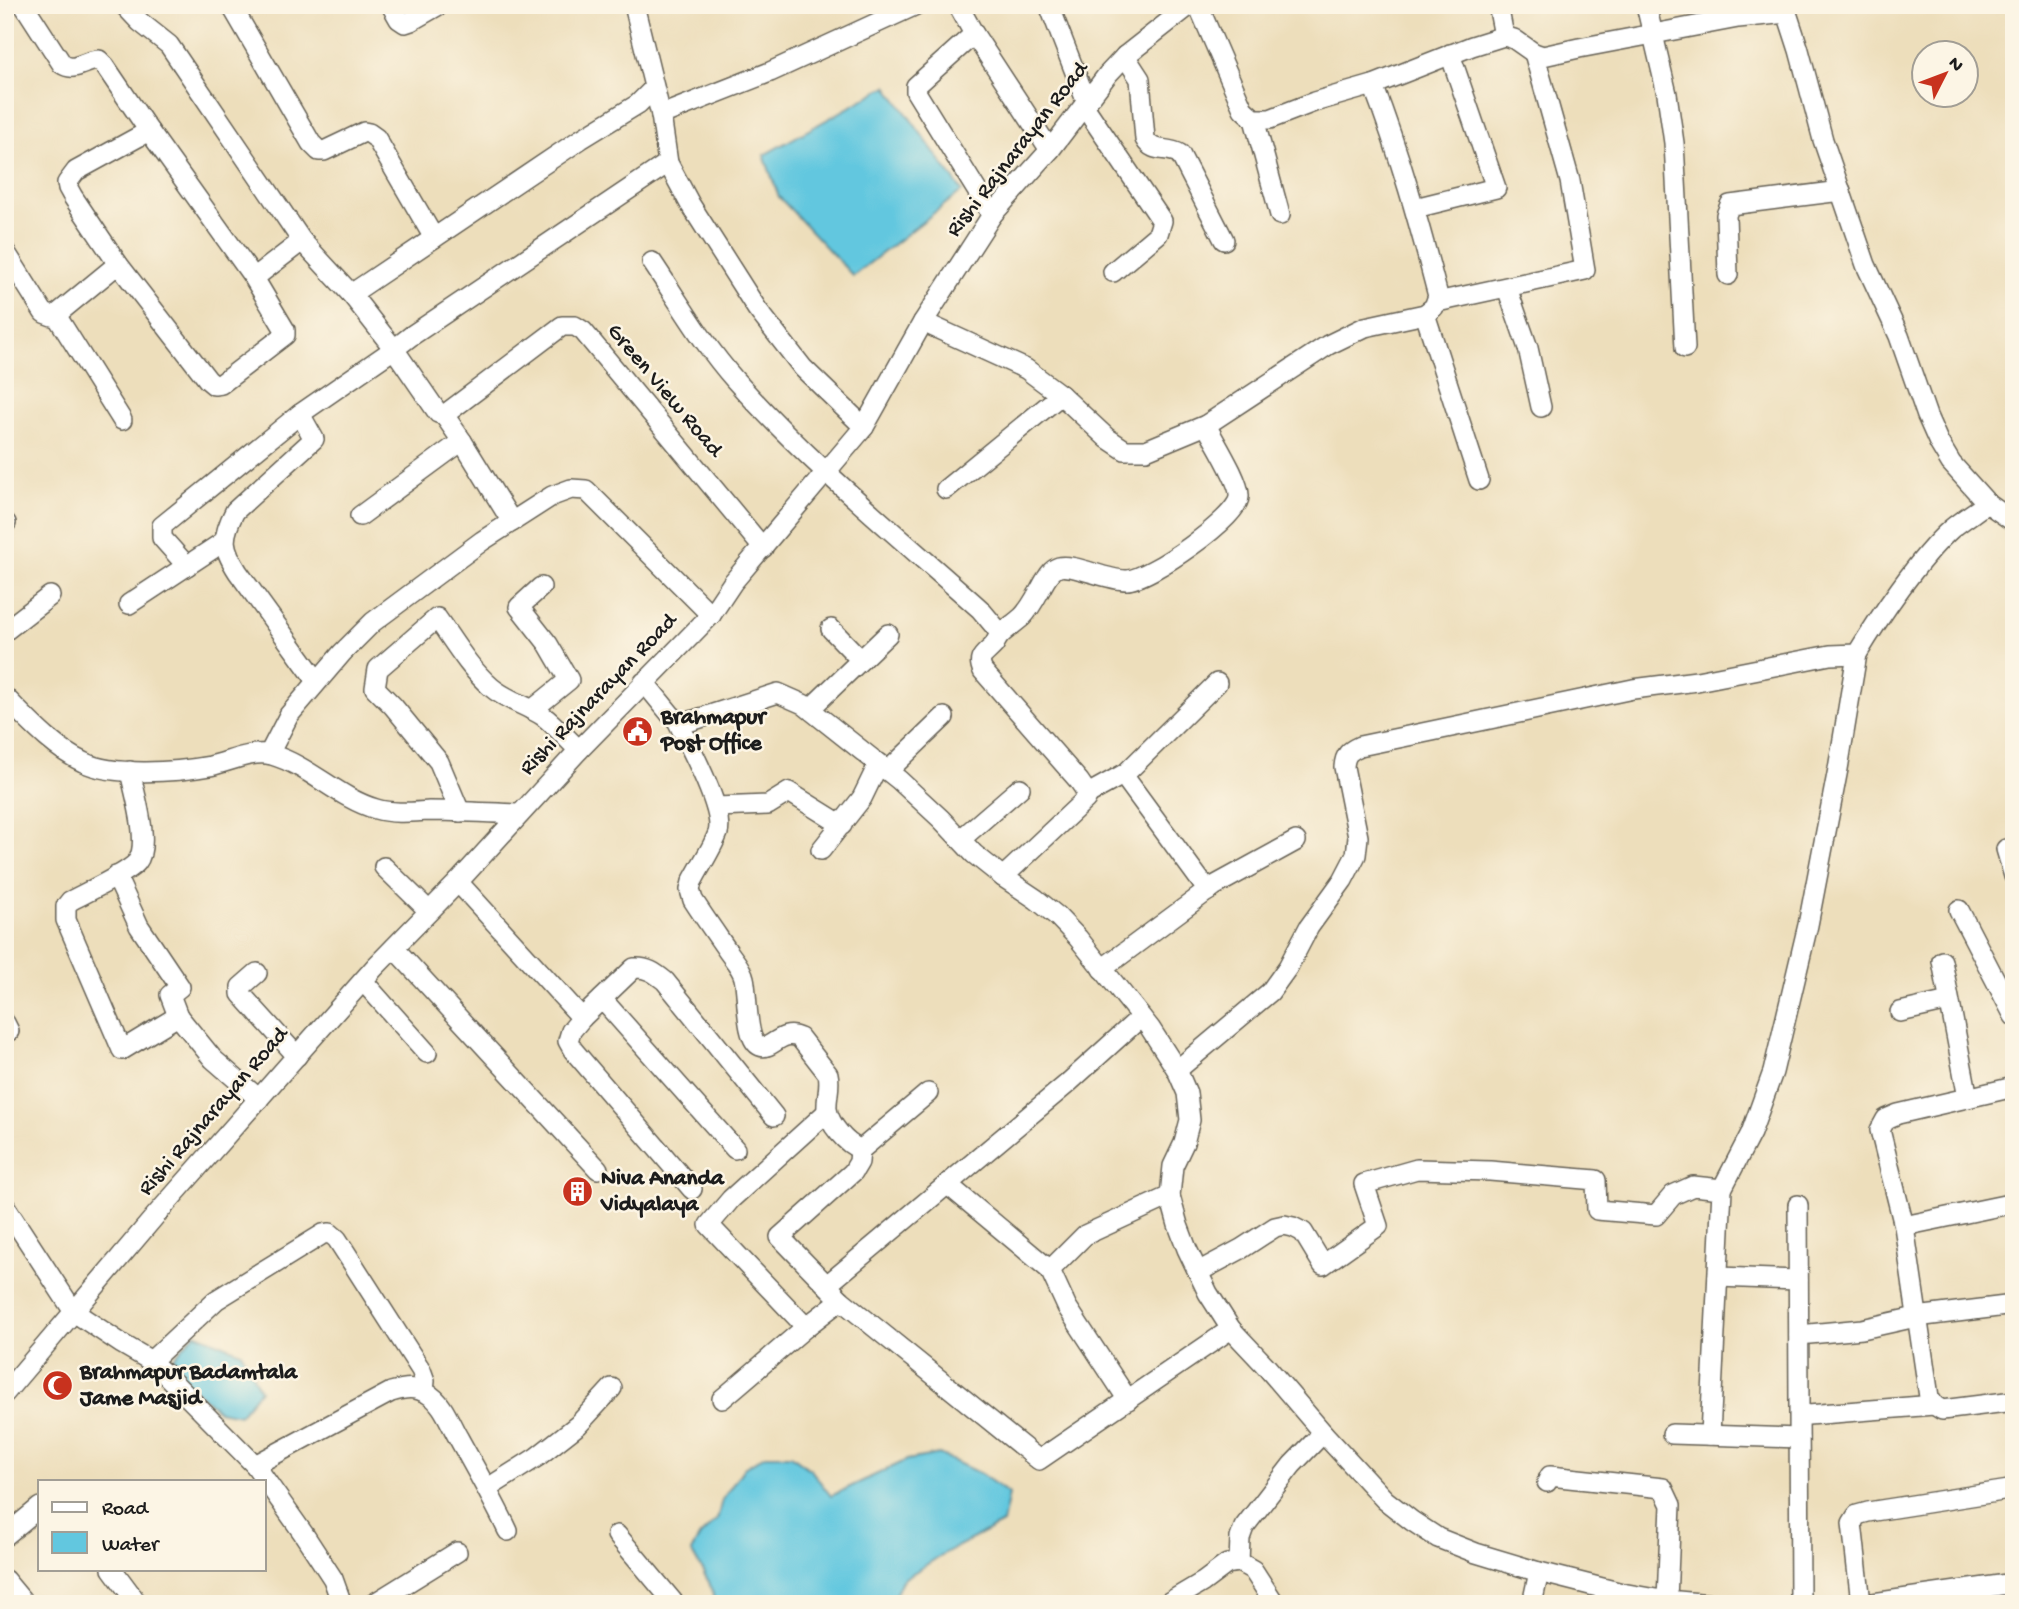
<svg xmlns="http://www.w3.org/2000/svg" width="2019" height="1609" font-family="'Gochi Hand',sans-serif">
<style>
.water{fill:#62c7df;stroke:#3f727e;stroke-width:2}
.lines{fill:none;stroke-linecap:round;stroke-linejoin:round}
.street-casing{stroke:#656054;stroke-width:22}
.street{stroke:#fff;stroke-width:19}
.labels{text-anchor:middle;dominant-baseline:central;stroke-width:5;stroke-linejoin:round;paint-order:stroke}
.street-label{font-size:23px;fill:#1c1c1c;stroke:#fcf5e5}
.poi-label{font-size:23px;font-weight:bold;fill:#1c1c1c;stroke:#fcf5e5;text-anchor:start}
</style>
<rect width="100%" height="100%" fill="#fcf5e5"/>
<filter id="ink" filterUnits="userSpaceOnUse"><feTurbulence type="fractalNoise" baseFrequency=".0143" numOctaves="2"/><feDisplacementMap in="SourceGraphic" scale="14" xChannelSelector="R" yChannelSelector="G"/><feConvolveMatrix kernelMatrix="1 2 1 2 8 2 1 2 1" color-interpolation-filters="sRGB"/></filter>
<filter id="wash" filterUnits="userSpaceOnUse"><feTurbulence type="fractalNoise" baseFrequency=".00686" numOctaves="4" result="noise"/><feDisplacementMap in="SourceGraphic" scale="28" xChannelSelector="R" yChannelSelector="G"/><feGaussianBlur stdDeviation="1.57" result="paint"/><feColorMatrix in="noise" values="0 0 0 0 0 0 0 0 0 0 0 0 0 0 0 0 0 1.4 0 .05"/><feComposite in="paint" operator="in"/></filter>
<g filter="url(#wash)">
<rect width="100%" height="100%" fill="#eddebb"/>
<g class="water">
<path d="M 887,86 L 962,191 L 853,276 L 779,197 L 764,155 Z"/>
<path d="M 195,1333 L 241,1352 L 260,1390 L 239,1415 L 219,1411 L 167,1365 Z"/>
<path d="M 939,1454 L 981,1474 L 1009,1494 L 1003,1523 L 945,1553 L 902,1580 L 893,1600 L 895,1604 L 716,1604 L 709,1582 L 691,1551 L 700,1536 L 717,1520 L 722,1500 L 744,1468 L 765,1455 L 791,1455 L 811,1470 L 831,1496 L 907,1460 Z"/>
</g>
</g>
<g filter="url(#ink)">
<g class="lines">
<defs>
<g id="street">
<path d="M 24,5 L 62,64 C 75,73 85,60 99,60 L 105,66 L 149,131"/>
<path d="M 124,5 L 140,22 L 169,45 L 302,241"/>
<path d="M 231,5 L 311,143 L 319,151 L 324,151 L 364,132 L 369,133 L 376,138 L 434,238"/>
<path d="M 391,5 L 399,19 L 405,23 L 411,21 L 439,5"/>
<path d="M 634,5 L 661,115 L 668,163 L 690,204 L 757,309 L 803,368 L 864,427"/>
<path d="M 958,5 L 974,34 L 1050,150"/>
<path d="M 1049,5 L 1087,103"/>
<path d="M 1198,5 L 1243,109 L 1254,119 L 1270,119 L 1314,102 L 1373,85 L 1472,46 L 1504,36 L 1514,39 L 1534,53 L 1543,56 L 1579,48 L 1738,18 L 1787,13"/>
<path d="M 1498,5 L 1504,36"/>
<path d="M 1646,5 L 1667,94 L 1674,143 L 1685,348"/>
<path d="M 1782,5 L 1787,13 L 1799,50 L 1823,140 L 1866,265 L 1899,336 L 1927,416 L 1939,443 L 1951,463 L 1987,503 L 2014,522"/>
<path d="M 974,34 L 916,86 L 916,92 L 992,215"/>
<path d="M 1125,56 L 1140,79 L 1145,139 C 1153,154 1167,146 1180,154 L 1224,240"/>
<path d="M 654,88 L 638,104 L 581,139 L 351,294 L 394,349 L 411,336 L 668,163"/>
<path d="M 1084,106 L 1162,221 L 1158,234 L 1113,272"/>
<path d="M 661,115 L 770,72 L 916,5"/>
<path d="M 1254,119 L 1280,215"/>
<path d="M 1415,208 L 1496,188 L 1450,54"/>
<path d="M 5,251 L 44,313 L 52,316 L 56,315 L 118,264"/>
<path d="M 652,262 C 679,302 703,344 735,380 C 809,463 897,535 980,609 L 1001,634 C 998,637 996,641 994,645 C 985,655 976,657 983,671 L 1079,781 L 1088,794 L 1086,799 L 1003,877"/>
<path d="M 1728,275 L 1726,215 L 1730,205 L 1841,191"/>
<path d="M 254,278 L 285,330 L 285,335 L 221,384 L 214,385 L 208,380 L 118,264 L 73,197 L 68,188 L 67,183 L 76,171 L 149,131 L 254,278 L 302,241 L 351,294"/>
<path d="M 1507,288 L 1528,348 L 1541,407"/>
<path d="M 1437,302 L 1585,270 L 1570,181 L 1534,53"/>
<path d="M 1425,314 L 1479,480"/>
<path d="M 56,315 L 122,420"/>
<path d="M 923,322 L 1026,369 L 1061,395 L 1107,438 L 1125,450 L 1146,450 L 1206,425 L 1328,345 L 1365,327 L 1425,314 L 1434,307 L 1438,296 C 1419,223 1400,155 1373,85"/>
<path d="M 300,414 L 314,439 L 235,511 C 221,538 222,547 238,572 L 317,681"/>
<path d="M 444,415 L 462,441 L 512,522"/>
<path d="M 946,489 L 1061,395"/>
<path d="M 360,516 L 462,441"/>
<path d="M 5,524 L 6,523"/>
<path d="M 187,566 L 162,538 L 162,526 L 300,414 L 394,349 L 438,413 L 444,415 L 562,326 L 575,326 L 583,331 L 763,548"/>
<path d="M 129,604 L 223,542"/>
<path d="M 831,629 L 861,660"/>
<path d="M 5,631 L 50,596"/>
<path d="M 1001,634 C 1008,628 1015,623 1022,617 C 1032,607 1038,593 1045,581 C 1049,575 1052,569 1059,567 C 1073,563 1108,581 1127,580 C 1148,580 1238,518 1239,497 C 1241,483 1213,439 1206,425"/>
<path d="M 644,682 L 671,715 L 677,720 L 688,722 L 778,693 L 803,704 L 899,780 L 941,819 L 974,854 L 1003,877 L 1036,899 L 1057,916 L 1078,938 L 1150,1028 L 1177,1070 L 1187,1093 L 1190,1120 L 1184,1143 L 1173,1166 L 1170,1196 L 1178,1225 L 1187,1249 L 1208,1293 L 1231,1329 L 1264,1364 L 1323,1433 L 1385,1500 L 1412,1521 L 1438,1538 L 1476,1553 L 1539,1572 L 1622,1593 L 1656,1599 L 1711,1604"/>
<path d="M 5,697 C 29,721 53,748 83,762 C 113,777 177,772 210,766 C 229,762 252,750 272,755 C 310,766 338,798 376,809 C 393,814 412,812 429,811 C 459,811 490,813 520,814"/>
<path d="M 810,709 L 888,634"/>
<path d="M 532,710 L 569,680 L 548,644 L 519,607 L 541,587"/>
<path d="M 677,720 C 688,744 725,810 718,833 C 712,849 700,866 692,882 L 690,890 L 693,900 C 704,917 716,934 727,950 C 733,959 742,968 744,978 C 748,993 745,1040 760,1046 C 772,1051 781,1028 800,1038 L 828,1074 C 831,1086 826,1098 827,1109 C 829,1124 846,1144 860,1149 L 864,1147 L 928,1093"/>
<path d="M 269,754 L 289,715 L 342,653 L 373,622 L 482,541 L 552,496 L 571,489 L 586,490 L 711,615"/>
<path d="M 130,771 C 134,792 151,844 137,862 C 128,873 85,893 70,901 L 66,906 L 66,920 L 122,1050 L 178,1016 L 213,1059 L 259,1099"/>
<path d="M 888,771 L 944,717"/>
<path d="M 1123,775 L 1208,891"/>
<path d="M 1088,794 L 1126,773 L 1217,683"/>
<path d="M 716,807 L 768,805 L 789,792 L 842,825"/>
<path d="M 460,812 L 439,762 L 393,706 L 375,688 L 378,669 L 437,618 C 454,642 469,668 491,687 C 506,700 526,705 543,716 C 556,726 567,739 579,750"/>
<path d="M 961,839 L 1020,788"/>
<path d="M 2006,849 L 2014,876"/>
<path d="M 821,850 L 862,798 L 879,763"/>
<path d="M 384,867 L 429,911"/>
<path d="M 116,876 L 139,926 L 180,987 L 170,995 L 178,1016"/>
<path d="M 458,882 L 582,1018 L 571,1031 L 568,1041 L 573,1050 L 692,1189"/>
<path d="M 1959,910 L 2014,1016"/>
<path d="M 394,948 L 598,1169"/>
<path d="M 1942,961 L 1968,1098"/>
<path d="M 1102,969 L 1214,886 L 1296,841"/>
<path d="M 257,973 L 241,987 L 241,994 L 297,1056"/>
<path d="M 363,981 L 427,1053"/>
<path d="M 602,999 L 735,1149"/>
<path d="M 1900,1012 L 1949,1001"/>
<path d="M 582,1018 L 634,968 C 647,967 655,973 665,981 L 774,1116"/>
<path d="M 5,1023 L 9,1031"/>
<path d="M 1177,1070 L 1270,992 L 1288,967 L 1309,927 L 1343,880 L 1356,855 L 1358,837 L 1344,767 C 1345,754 1349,751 1360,746 L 1633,689 L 1697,681 L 1830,655 L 1857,654 C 1880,616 1918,559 1951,529 C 1962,520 1975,512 1987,503"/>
<path d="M 2014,1087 L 1898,1114 L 1886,1119 L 1880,1130 L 1904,1226 L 1929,1397 L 1934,1405 L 1942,1410 L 2014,1401"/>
<path d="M 860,1149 L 859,1162 L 853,1172 L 780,1237 L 841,1300 L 1039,1460 L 1231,1329"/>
<path d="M 947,1184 L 1050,1270 L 1085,1235 L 1170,1196"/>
<path d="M 1722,1189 L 1751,1133 L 1773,1072 L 1808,925 L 1838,769 L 1857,654"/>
<path d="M 1798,1205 L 1800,1604"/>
<path d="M 5,1206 L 74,1312 L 122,1344 L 146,1358 L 164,1373 L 255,1465 L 303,1533 L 333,1579 L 342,1604"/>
<path d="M 1904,1226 L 2014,1203"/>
<path d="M 1050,1270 L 1067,1307 L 1128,1400"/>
<path d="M 1198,1272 L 1241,1249 L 1275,1227 L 1284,1225 L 1293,1227 L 1303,1232 L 1323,1265 L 1378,1226 L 1364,1184 L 1417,1169 L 1490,1171 L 1596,1180 L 1597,1210 L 1656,1215 L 1673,1195 L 1693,1186 L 1722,1189 L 1710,1435"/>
<path d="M 1718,1277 L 1798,1280"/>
<path d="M 827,1285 L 1067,1084 L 1141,1017"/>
<path d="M 806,1327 L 709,1225 L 731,1199 L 827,1112"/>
<path d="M 1799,1335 L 1862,1329 L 1916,1317 L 2014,1305"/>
<path d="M 150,1362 L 216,1300 L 323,1234 L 330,1233 L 337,1239 L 421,1370 L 425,1381 L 424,1392"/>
<path d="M 5,1393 L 156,1215 L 375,967 L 458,882 L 579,750 L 711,615 L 733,582 L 864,427 L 923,322 L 992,215 L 1050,150 L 1108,74 L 1125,56 L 1190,5"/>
<path d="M 722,1399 L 806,1327 L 841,1300"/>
<path d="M 1808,1415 L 1934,1405"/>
<path d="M 1672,1434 L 1799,1438"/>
<path d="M 255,1465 L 391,1392 C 405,1388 415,1386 428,1394 C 443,1402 450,1424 459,1439 C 476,1470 493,1499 508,1531"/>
<path d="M 1547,1482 L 1550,1476 L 1663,1488 L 1671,1505 L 1667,1600"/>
<path d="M 488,1488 L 537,1457 L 578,1425 L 612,1388"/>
<path d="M 617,1535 L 675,1604"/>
<path d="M 5,1536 L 40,1507"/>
<path d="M 1239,1562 L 1240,1538 L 1244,1527 L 1292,1465 L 1323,1433"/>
<path d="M 112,1569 L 138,1604"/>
<path d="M 5,1580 L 25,1604"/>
<path d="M 1861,1603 L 1852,1523 L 1857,1515 L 1868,1512 L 2009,1490"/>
<path d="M 1873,1603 L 2014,1583"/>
<path d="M 373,1604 L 457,1552"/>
<path d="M 1166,1604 L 1203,1582 L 1227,1564 L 1239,1562 L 1253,1570 L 1275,1604"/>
<path d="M 1532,1604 L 1539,1572"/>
</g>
</defs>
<use href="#street" class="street-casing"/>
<use href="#street" class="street"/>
</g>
</g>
<defs>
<symbol id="civic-disc" viewBox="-11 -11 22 22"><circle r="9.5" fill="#c8321e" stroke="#fcf5e5"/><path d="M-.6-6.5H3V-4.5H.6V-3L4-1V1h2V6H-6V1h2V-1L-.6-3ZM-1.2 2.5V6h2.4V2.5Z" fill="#fff"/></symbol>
<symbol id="building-disc" viewBox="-11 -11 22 22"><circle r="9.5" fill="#c8321e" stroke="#fcf5e5"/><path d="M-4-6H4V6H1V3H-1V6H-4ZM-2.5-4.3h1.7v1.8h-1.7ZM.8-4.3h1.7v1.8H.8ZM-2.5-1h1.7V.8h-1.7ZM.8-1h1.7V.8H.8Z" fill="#fff"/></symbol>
<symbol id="mosque-disc" viewBox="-11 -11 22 22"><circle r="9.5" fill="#c8321e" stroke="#fcf5e5"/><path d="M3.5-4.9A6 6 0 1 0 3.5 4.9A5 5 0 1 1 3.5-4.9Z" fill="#fff"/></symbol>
</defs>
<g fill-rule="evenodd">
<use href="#civic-disc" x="620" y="714" width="35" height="35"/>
<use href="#building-disc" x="560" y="1174" width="35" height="35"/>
<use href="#mosque-disc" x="40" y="1368" width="35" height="35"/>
</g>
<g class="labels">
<g class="street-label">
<text transform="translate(1018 150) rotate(-52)">Rishi Rajnarayan Road</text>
<text transform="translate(664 391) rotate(50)">Green View Road</text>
<text transform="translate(599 695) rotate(-46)">Rishi Rajnarayan Road</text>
<text transform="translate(214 1112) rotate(-49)">Rishi Rajnarayan Road</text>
</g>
<g class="poi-label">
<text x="661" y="718">Brahmapur<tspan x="661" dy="26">Post Office</tspan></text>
<text x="601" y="1179">Niva Ananda<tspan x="601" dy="26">Vidyalaya</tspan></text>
<text x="80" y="1373">Brahmapur Badamtala<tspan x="80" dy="26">Jame Masjid</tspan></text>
</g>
</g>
<rect width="2019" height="1609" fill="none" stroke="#fcf5e5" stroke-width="28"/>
<rect x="38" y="1480" width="228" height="91" fill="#fcf5e5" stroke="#a29e95" stroke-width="2"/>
<rect x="52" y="1502" width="35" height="10" fill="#ffffff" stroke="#a29e95" stroke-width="2"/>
<text x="102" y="1514" font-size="21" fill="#1c1c1c">Road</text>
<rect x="52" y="1532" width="35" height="21" fill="#62c7df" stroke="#a29e95" stroke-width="2"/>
<text x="102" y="1550" font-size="21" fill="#1c1c1c">Water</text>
<g transform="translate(1945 74) rotate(48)"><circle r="33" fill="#fcf5e5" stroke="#a29e95" stroke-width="2"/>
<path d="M0-5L12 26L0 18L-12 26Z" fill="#c8321e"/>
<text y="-10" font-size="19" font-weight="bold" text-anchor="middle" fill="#1c1c1c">N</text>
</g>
</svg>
